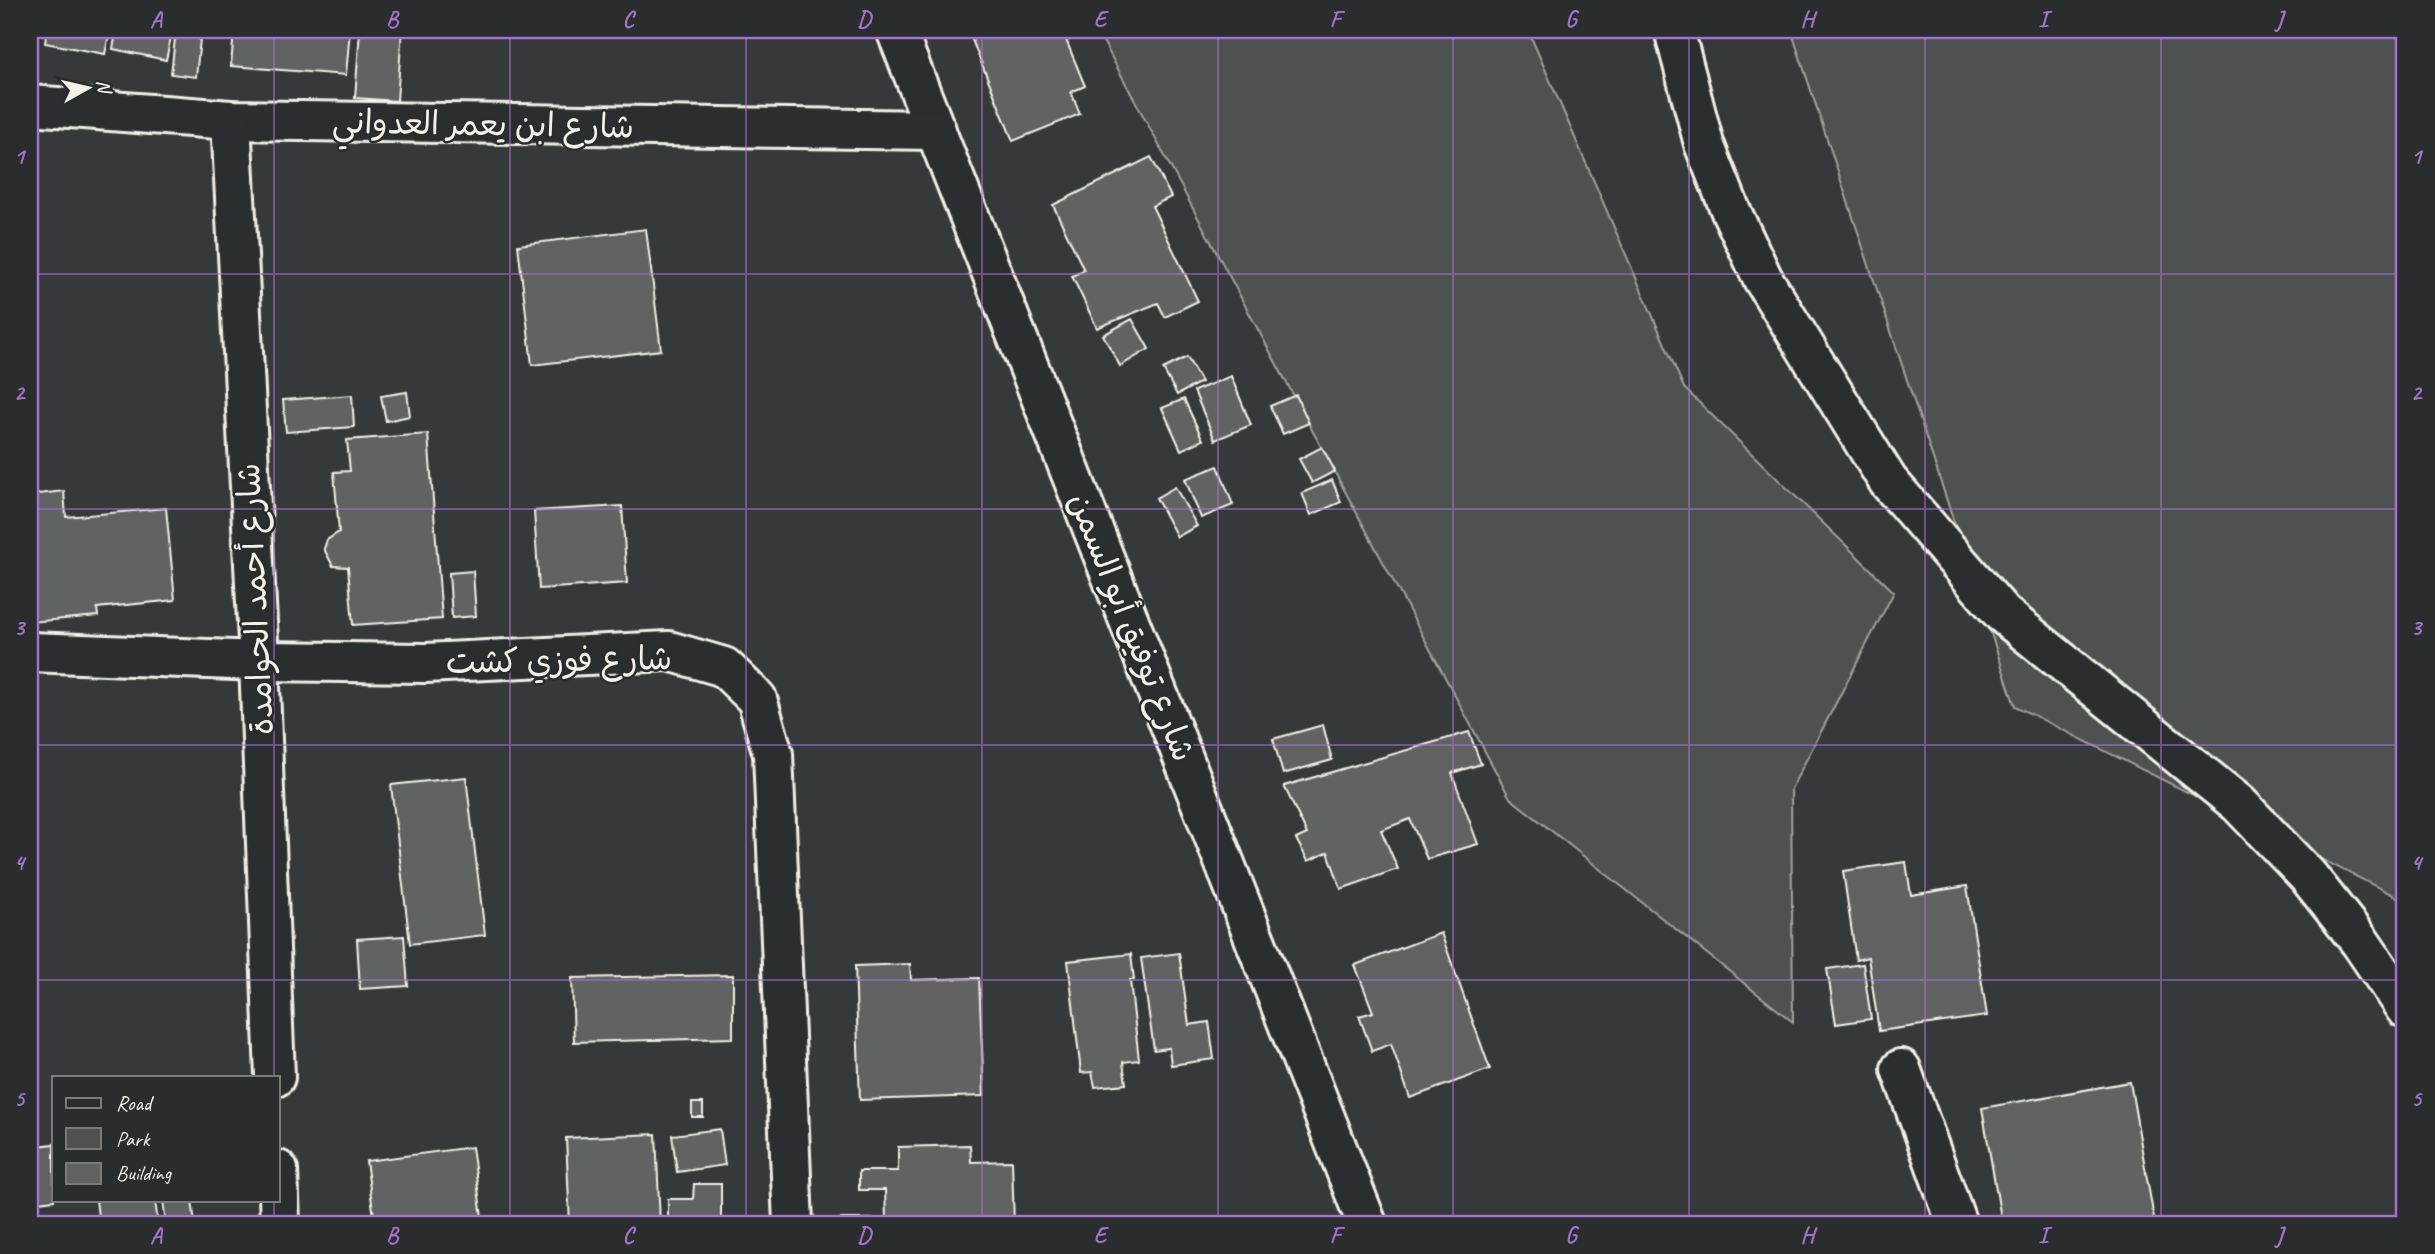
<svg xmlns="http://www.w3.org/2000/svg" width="2435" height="1254" font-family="Caveat,'Playpen Sans Arabic',sans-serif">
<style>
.green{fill:#4e514f;stroke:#a1a19c;stroke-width:2}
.building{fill:#616362;stroke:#f4f1e8;stroke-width:2}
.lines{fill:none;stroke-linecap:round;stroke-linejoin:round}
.minor-casing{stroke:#f4f1e8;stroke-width:44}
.minor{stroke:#2a2d2e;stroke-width:38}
.grid{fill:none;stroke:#a571cd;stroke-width:2;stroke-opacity:0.55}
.labels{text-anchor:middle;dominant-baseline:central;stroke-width:5;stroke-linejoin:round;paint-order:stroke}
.street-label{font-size:33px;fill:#f4f1e8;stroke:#2a2d2e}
.neatline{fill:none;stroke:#a571cd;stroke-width:2.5}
.grid-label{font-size:23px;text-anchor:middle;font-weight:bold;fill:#a571cd}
</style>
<rect width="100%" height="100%" fill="#363939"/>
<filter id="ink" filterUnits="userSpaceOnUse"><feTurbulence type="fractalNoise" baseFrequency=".0143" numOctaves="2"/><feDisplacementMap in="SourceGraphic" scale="14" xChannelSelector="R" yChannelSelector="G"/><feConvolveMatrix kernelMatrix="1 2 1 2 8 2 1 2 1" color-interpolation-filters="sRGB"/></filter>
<g filter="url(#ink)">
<g class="green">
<path d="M 1097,30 L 1528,30 L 1684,388 L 1894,592 L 1791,789 L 1793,1022 L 1510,798 Z"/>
<path d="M 1791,30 L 2405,30 L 2405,901 L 2015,706 Z"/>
</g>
<g class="building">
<path d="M 47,30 L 110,30 L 105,54 L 45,43 Z"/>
<path d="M 147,30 L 172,32 L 166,60 L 113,49 L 116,32 L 146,38 Z"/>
<path d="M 176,30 L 201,30 L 196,77 L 171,74 Z"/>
<path d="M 234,30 L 350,30 L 346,75 L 231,66 Z"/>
<path d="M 360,30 L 402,30 L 397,101 L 355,98 Z"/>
<path d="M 968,30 L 1062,30 L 1085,86 L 1071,92 L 1080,114 L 1013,141 Z"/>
<path d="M 1065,30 L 1099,30 L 1069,40 Z"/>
<path d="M 1151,157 L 1171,197 L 1152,206 L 1198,301 L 1165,317 L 1158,303 L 1097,328 L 1072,276 L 1084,270 L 1053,205 Z"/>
<path d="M 646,229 L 661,350 L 532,365 L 518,245 Z"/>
<path d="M 1132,319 L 1149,349 L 1120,366 L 1103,335 Z"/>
<path d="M 1187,357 L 1201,382 L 1177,395 L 1163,369 Z"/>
<path d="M 1231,376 L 1251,425 L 1215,440 L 1194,391 Z"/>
<path d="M 407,392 L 410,416 L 386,421 L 381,396 Z"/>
<path d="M 352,395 L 354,427 L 286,432 L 283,400 Z"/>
<path d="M 1296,395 L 1309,423 L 1283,434 L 1270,406 Z"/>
<path d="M 1184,399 L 1203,440 L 1181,450 L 1162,408 Z"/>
<path d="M 428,434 L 442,619 L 353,625 L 348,567 L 333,566 L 324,549 L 327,540 L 339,532 L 334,472 L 350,471 L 347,440 Z"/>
<path d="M 1322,447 L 1335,471 L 1312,483 L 1299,459 Z"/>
<path d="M 1218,466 L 1233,505 L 1201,518 L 1185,479 Z"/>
<path d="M 1332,480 L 1341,502 L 1311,515 L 1302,493 Z"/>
<path d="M 1175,487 L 1197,526 L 1177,537 L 1156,498 Z"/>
<path d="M 64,491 L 66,517 L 166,508 L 175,600 L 97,608 L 98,616 L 30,622 L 30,495 Z"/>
<path d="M 622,506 L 627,583 L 539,589 L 534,511 Z"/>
<path d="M 473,571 L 476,616 L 452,618 L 449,573 Z"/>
<path d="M 1323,725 L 1332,760 L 1283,774 L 1273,739 Z"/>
<path d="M 1469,732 L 1481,764 L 1452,773 L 1478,844 L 1427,859 L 1410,819 L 1381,830 L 1398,869 L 1341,889 L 1328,852 L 1308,861 L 1296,839 L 1307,834 L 1284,786 Z"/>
<path d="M 466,777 L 485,935 L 410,944 L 391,785 Z"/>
<path d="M 1906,862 L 1911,895 L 1967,886 L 1987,1016 L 1879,1031 L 1868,957 L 1856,960 L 1843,871 Z"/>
<path d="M 1441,933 L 1490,1069 L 1410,1098 L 1391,1044 L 1372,1051 L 1359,1016 L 1373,1012 L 1355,965 Z"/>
<path d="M 404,936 L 408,986 L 360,989 L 357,939 Z"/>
<path d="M 1179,953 L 1189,1025 L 1209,1022 L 1214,1059 L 1171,1065 L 1169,1048 L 1154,1050 L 1141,958 Z"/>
<path d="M 1131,954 L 1134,980 L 1130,980 L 1139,1060 L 1123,1062 L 1126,1084 L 1095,1087 L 1092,1072 L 1081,1073 L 1068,961 Z"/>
<path d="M 910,964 L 911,980 L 979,978 L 984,1096 L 860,1100 L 855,966 Z"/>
<path d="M 1863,964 L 1871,1019 L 1836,1024 L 1827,969 Z"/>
<path d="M 733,975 L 733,1038 L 574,1042 L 572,978 Z"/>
<path d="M 2130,1082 L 2155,1224 L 2002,1224 L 1982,1108 Z"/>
<rect x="692" y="1103" width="11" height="14"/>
<path d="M 720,1129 L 725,1165 L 677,1172 L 672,1135 Z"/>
<path d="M 656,1134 L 660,1224 L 570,1224 L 566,1138 Z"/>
<path d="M 54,1144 L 54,1200 L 30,1203 L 30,1147 Z"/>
<path d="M 970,1145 L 971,1162 L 1012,1161 L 1014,1224 L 841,1224 L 841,1219 L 886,1219 L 885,1190 L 859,1190 L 859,1171 L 898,1171 L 898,1147 Z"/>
<path d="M 472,1147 L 483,1224 L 375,1224 L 366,1161 Z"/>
<path d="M 694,1184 L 721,1184 L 721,1222 L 668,1223 L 668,1199 L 693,1199 Z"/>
<path d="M 96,1200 L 155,1200 L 158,1224 L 99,1224 Z"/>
<path d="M 163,1200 L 192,1200 L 195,1224 L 166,1224 Z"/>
</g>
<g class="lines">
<defs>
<g id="minor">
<path d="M 896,30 L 1367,1224"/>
<path d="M 1674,30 L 1704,144 L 1730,209 L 1763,279 L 1888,481 L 2003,614 L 2239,804 L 2308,876 L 2361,943 L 2405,1008"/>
<path d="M 30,105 L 231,120 L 936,130"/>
<path d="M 231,120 L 259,661 L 275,1077"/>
<path d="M 30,652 L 259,661 L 426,663 L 669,651 L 724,667 L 757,699 L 773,754 L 793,1224"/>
<path d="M 1901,1069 L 1957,1224"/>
<path d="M 278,1170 L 280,1224"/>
</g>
</defs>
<use href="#minor" class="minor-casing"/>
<use href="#minor" class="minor"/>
</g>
</g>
<path class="grid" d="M 274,30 L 274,1077M 510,30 L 510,1224M 746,30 L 746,1224M 982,30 L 982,1224M 1218,30 L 1218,1224M 1453,30 L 1453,1224M 1689,30 L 1689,1224M 1925,30 L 1925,1224M 2161,30 L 2161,1224M 30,274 L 2405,274M 30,509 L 2405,509M 30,745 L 2405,745M 30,980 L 2405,980M 274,1200 L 274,1224"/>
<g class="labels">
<g class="street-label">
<text transform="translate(483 124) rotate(1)">شارع ابن يعمر العدواني</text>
<text transform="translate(255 599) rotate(-93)">شارع أحمد الحوامدة</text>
<text transform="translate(1132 627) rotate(68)">شارع توفيق أبو السمن</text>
<text transform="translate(559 660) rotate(-1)">شارع فوزي كشت</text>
</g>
</g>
<rect width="2435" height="1254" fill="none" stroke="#2a2d2e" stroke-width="77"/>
<rect x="52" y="1076" width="228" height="126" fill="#2a2d2e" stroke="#7b7b78" stroke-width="2"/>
<rect x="66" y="1098" width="35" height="10" fill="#2a2d2e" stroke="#7b7b78" stroke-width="2"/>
<text x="116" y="1110" font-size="21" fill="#f4f1e8">Road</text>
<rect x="66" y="1128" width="35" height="21" fill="#4e514f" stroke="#7b7b78" stroke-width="2"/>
<text x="116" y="1146" font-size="21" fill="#f4f1e8">Park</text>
<rect x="66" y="1163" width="35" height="21" fill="#616362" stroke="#7b7b78" stroke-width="2"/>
<text x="116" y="1180" font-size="21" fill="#f4f1e8">Building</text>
<g transform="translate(88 88) rotate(82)" stroke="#2a2d2e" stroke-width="5" paint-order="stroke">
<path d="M0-5L12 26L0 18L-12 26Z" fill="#f4f1e8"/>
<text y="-10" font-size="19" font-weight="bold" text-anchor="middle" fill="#f4f1e8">N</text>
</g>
<rect x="38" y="38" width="2358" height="1178" class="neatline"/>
<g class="grid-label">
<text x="156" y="27">A</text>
<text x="392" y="27">B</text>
<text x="628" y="27">C</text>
<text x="864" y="27">D</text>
<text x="1100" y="27">E</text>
<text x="1335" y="27">F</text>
<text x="1571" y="27">G</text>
<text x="1807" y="27">H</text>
<text x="2043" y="27">I</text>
<text x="2279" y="27">J</text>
<text x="19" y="164">1</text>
<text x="2416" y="164">1</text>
<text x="19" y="400">2</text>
<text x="2416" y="400">2</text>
<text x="19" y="635">3</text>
<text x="2416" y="635">3</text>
<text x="19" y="870">4</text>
<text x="2416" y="870">4</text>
<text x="19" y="1106">5</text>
<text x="2416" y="1106">5</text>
<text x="156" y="1243">A</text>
<text x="392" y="1243">B</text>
<text x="628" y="1243">C</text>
<text x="864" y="1243">D</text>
<text x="1100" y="1243">E</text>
<text x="1335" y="1243">F</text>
<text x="1571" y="1243">G</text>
<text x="1807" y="1243">H</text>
<text x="2043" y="1243">I</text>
<text x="2279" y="1243">J</text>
</g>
</svg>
